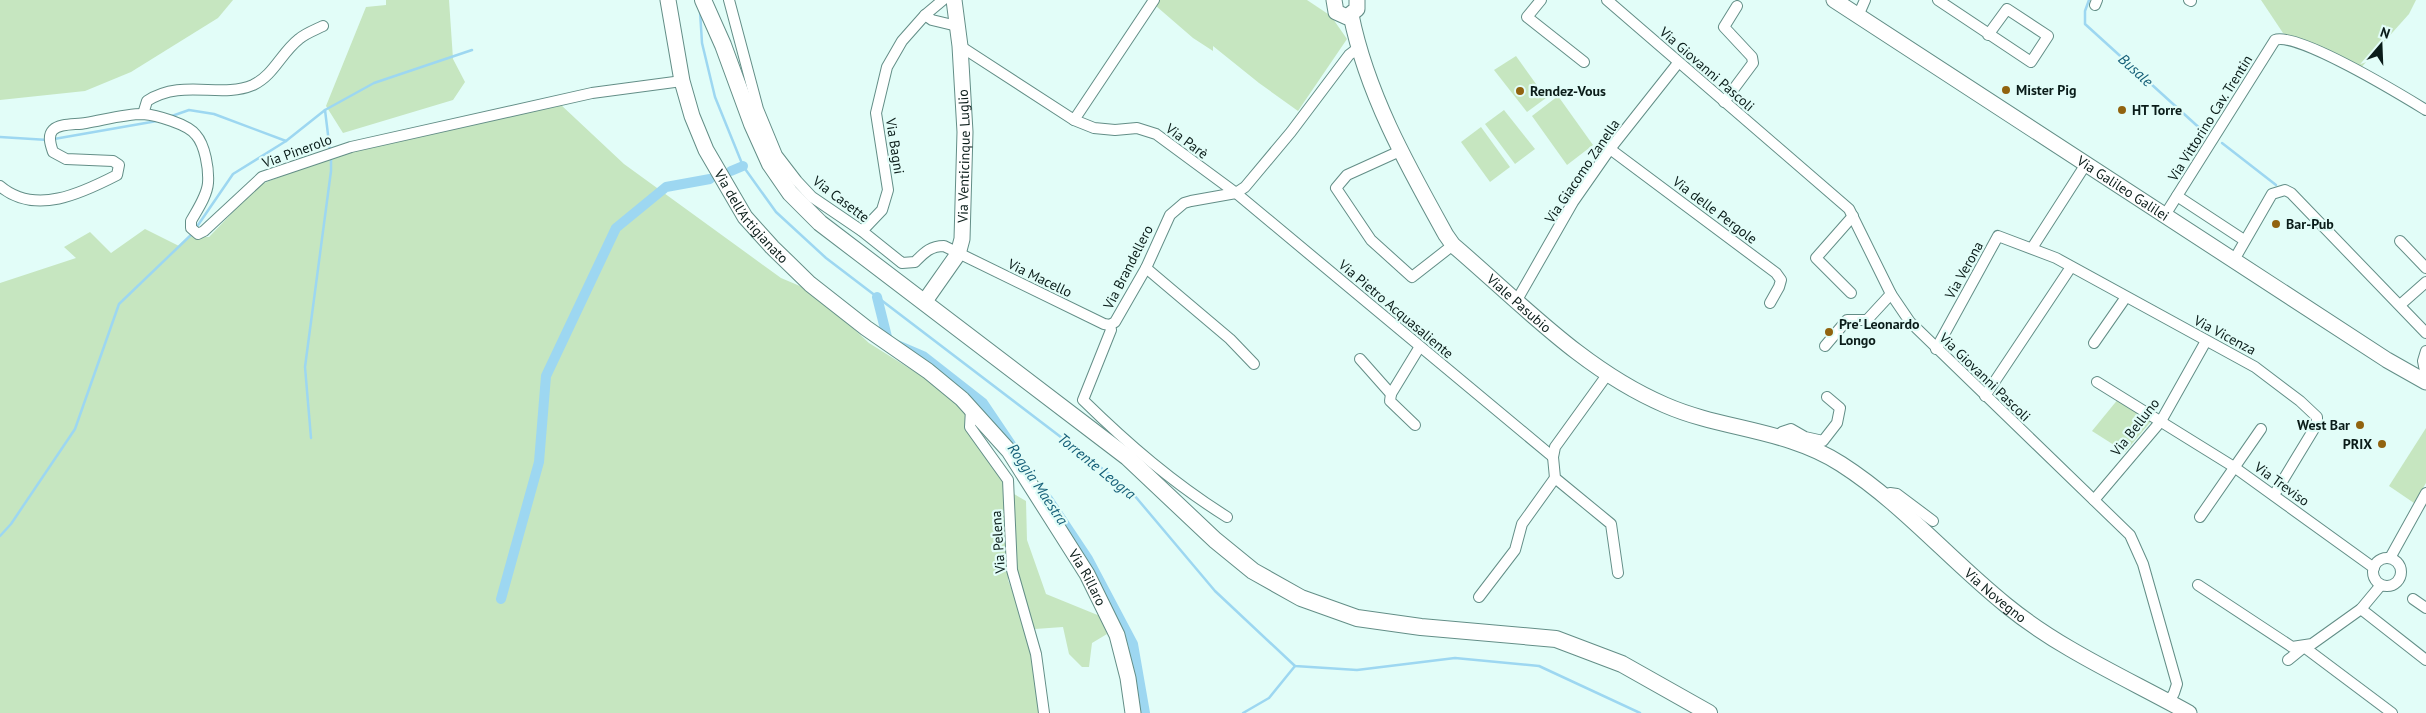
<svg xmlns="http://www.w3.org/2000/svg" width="2426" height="713" font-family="'PT Sans',sans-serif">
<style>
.green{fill:#c6e6c0}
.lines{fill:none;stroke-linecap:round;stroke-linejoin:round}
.stream{stroke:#9dd7f1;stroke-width:2.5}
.canal{stroke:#9dd7f1;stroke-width:10}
.street-casing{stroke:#638e87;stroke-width:12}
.secondary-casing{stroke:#638e87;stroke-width:17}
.primary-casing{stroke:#638e87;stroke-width:18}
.street{stroke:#fff;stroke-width:10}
.secondary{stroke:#fff;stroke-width:15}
.primary{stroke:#fff;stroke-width:16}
.poi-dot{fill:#91630f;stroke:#e2fdf8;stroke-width:2}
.labels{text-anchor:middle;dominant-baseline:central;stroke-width:4.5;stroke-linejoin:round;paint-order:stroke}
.street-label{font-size:14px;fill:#0a1c19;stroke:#e2fdf8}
.poi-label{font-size:14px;font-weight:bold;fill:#0a1c19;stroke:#e2fdf8;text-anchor:start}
.water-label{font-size:15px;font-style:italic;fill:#155f78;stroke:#e2fdf8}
</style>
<rect width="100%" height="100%" fill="#e2fdf8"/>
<g class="green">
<path d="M 0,0 L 233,0 L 218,18 L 131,72 L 85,91 L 0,100 Z"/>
<path d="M 386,0 L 449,0 L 453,59 L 465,82 L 453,100 L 343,133 L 326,106 L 366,7 L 386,5 Z"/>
<path d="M 1160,0 L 1307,0 L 1331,16 L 1347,39 L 1298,111 L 1259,83 L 1213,46 L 1213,51 L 1193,38 L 1156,6 Z"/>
<path d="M 2261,0 L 2416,0 L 2409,14 L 2358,71 L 2283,33 Z"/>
<path d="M 1516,56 L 1546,98 L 1527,112 L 1494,70 Z"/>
<path d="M 1558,96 L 1593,145 L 1567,165 L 1532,116 Z"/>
<path d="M 560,104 L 624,164 L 781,278 L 814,292 L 869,343 L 947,392 L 979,422 L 978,446 L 1009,486 L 1008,580 L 1042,669 L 1041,713 L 0,713 L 0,283 L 76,258 L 64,247 L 90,232 L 111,253 L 145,229 L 179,246 L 190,236 L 209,237 L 259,185 L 344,152 Z"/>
<path d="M 1504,110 L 1535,149 L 1515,164 L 1485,124 Z"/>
<path d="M 1481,127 L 1510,167 L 1490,182 L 1461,142 Z"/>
<path d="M 2119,398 L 2153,419 L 2125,452 L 2092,431 Z"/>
<path d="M 2426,428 L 2426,483 L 2414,503 L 2389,486 Z"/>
<path d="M 1014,494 L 1026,501 L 1027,540 L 1046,594 L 1100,616 L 1107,634 L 1092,643 L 1089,667 L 1082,667 L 1069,654 L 1063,627 L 1035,629 L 1015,586 Z"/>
</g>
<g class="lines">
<g class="stream">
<path d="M 2089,0 L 2085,11 L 2085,24 L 2205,133"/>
<path d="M 700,11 L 702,43 L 715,97 L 743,166 L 776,212 L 826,258 L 1129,489 L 1215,591 L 1295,666 L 1357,670 L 1455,658 L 1539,666 L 1640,713"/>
<path d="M 325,110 L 330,151"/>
<path d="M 169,117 L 189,110 L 214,114 L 286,141"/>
<path d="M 0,137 L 48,140"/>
<path d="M 54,139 L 157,121"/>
<path d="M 2222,143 L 2276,185"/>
<path d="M 196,228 L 233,174 L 286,141 L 325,110 L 374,83 L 472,50"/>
<path d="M 311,438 L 305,367 L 331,171 L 331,157"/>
<path d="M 0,536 L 11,524 L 75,429 L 119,304 L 193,233"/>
<path d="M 1243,713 L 1269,698 L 1295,666"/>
</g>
<g class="canal">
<path d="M 731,171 L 743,166"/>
<path d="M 877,297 L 888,341 L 923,356 L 983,403 L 1012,446"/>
<path d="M 1048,499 L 1088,559 L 1133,644 L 1145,713"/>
<path d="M 501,599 L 539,462 L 546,376 L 616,228 L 666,187 L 710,179"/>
</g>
<defs>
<g id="street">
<path d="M 729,0 L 758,109 L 777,155 L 797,181 L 812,197 L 862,231 L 902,263 L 915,262 C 924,253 930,246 944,246 L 1104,324 L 1110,325"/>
<path d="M 1541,0 L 1527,17 L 1584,62"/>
<path d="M 1607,0 L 1849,209 L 1891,294 L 1910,322 L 2130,535 L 2143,564 L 2177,684 L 2174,693 L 2169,702"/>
<path d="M 1938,0 L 2031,62 L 2048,36 L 2007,9 L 1988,35"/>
<path d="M 2189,0 L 2191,1"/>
<path d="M 2095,5 L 2097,0"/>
<path d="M 925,15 L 932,20 L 957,26"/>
<path d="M 1858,16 L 1865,0"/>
<path d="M 960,46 L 1074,120 L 1154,0"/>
<path d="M 1724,102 L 1753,63 L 1752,57 L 1724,27 L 1737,6"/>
<path d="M 143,114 L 147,101 C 183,78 220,99 253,85 C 274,75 281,53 299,39 C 306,33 315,30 323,26"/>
<path d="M 1074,120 L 1094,128 L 1115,130 L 1137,128 L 1156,134 L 1236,193 L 1553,457"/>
<path d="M 1610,149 L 1776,273 L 1781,280 L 1779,287 L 1770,303"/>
<path d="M 1400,151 L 1347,175 L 1336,188 L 1371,240 L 1412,277 L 1453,245"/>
<path d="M 0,186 C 35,216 82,193 117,175 L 119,165 L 113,161 L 66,159 L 53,152 C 51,146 47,136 53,130 C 60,123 76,125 86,123 C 104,120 124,114 143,114 C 156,115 188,124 196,135 C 205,145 209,169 208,183 C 207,196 197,210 191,221 L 191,228 L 198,234 L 204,231 L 262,177 L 351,147 L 592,93 L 682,81"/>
<path d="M 2177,196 L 2244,240"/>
<path d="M 2165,215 L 2275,40 C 2297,31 2403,96 2426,110"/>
<path d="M 862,231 L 882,210 L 888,190 L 876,113 L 887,67 L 902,41 L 925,15 L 943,0"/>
<path d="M 2400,241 L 2426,268"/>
<path d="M 2032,248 L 2086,164"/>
<path d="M 2234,260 L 2272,194 L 2285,190 L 2291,193 L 2426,333"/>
<path d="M 1146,268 L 1230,339 L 1254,364"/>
<path d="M 1851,293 L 1816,258 L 1853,216"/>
<path d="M 1517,300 L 1573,202 L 1610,149 L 1678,63"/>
<path d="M 2400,305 L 2426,282"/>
<path d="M 2094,343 L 2126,297"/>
<path d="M 1825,346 L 1847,320 L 1867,320 L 1891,294"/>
<path d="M 1936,349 L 1998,236 L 2056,258 L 2255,367 L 2300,401 L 2317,417 L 2317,424 L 2274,495"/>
<path d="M 2426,351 L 2423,361 L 2426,376"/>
<path d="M 1360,359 L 1391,394 L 1419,348"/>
<path d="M 1607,375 L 1555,447 L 1553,457 L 1555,478 L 1611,524 L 1618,573"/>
<path d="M 2097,382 L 2234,467 L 2374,568"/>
<path d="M 1391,394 L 1390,401 L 1415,425"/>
<path d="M 1985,396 L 2071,267"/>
<path d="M 971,409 L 970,427 L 1008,480 L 1012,570 L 1036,654 L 1044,713"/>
<path d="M 1780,437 L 1782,432 L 1791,429 L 1805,437 L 1823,441 L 1837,423 L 1840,408 L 1827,397"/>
<path d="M 1883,495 L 1890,493 L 1897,494 L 1933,521"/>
<path d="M 2094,500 L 2161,421 L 2206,341"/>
<path d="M 1227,517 C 1173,483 1129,445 1083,400 L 1111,330 L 1110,325 L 1115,322 L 1146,268 L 1170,215 L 1184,203 L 1191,201 L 1236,193 L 1245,187 L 1291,132 L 1349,55 L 1358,48"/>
<path d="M 2200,517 L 2261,429"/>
<circle cx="2387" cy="572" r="14"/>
<path d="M 2390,558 L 2426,493"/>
<path d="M 2198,585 L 2292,647 L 2312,644 L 2361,609 L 2381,585"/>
<path d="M 1479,597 L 1515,550 L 1522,524 L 1555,478"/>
<path d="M 2413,599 L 2426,608"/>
<path d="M 2361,609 L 2426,660"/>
<path d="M 2304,647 L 2392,713"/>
<path d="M 2288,660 L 2304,647"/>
</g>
<g id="secondary">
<path id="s1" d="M 668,0 L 682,81 L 692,116 L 706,150 L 745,217 L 772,247 L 810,284 L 866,328 L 928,371 L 962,399 L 1009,451 L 1087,574 L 1117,635 L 1128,678 L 1133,713"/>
<path d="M 1334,0 L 1336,12 L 1347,17 L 1357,9 L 1357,0"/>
<path id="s2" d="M 1834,0 L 2387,360 L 2426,382"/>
<path id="s3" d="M 1351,15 C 1367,94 1407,165 1446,235 L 1453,245 C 1520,302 1583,370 1665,405 C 1722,430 1787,429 1841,464 C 1902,503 1950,560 2006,605 C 2061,650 2128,679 2189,713"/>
<path id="s4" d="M 925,301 L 958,254 L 962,239 L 965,132 L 960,46 L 954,0"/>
</g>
<path id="primary" d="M 703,0 L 723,45 L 752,124 L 770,164 L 790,193 L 820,223 L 1127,457 L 1215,540 L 1253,571 L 1301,598 L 1357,618 L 1421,627 L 1556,639 L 1622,664 L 1709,713"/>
</defs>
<use href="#street" class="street-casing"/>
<use href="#secondary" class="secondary-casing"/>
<use href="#primary" class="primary-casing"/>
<use href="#street" class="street"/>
<use href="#secondary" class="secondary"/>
<use href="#primary" class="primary"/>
</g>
<g class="poi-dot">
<circle cx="2006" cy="90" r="5"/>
<circle cx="1520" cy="91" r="5"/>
<circle cx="2122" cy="110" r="5"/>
<circle cx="2276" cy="224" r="5"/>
<circle cx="1829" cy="332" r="5"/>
<circle cx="2360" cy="425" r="5"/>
<circle cx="2382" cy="444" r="5"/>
</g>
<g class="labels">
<g class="street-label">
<text transform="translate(1707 69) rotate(41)">Via Giovanni Pascoli</text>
<text transform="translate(2210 118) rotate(-58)">Via Vittorino Cav. Trentin</text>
<text transform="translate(1187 141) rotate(37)">Via Parè</text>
<text transform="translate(895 146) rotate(81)">Via Bagni</text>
<text transform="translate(297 151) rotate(-20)">Via Pinerolo</text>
<text stroke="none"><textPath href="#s4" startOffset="156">Via Venticinque Luglio</textPath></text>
<text transform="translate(1582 171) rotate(-56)">Via Giacomo Zanella</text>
<text stroke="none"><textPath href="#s2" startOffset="345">Via Galileo Galilei</textPath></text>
<text transform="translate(841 199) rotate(37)">Via Casette</text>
<text transform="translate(1715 210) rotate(37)">Via delle Pergole</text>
<text stroke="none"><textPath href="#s1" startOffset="236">Via dell'Artigianato</textPath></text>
<text transform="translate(1128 267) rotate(-63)">Via Brandellero</text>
<text transform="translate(1964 270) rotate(-61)">Via Verona</text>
<text transform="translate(1040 278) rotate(26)">Via Macello</text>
<text stroke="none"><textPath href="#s3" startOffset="341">Viale Pasubio</textPath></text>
<text transform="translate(1396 309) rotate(40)">Via Pietro Acquasaliente</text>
<text transform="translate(2225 335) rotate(28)">Via Vicenza</text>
<text transform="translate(1985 377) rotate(44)">Via Giovanni Pascoli</text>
<text transform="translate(2135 427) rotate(-52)">Via Belluno</text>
<text transform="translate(2282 484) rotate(36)">Via Treviso</text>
<text transform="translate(998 542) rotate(-94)">Via Pelena</text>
<text stroke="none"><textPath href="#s1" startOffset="736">Via Rillaro</textPath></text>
<text stroke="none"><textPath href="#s3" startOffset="909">Via Novegno</textPath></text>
</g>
<g class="poi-label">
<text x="2016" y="90">Mister Pig</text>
<text x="1530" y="91">Rendez-Vous</text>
<text x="2132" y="110">HT Torre</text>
<text x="2286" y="224">Bar-Pub</text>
<text x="1839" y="324">Pre' Leonardo<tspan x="1839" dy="16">Longo</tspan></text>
<text x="2350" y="425" text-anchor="end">West Bar</text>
<text x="2372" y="444" text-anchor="end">PRIX</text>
</g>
<g class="water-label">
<text transform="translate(2136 70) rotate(42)">Busale</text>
<text transform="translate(1097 466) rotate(39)">Torrente Leogra</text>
<text transform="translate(1038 484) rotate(56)">Roggia Maestra</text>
</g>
</g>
<g transform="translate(2381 45) rotate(19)" stroke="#e2fdf8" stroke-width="4" paint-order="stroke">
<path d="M0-4L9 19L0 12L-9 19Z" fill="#0a1c19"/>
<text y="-8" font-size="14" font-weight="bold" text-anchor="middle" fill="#0a1c19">N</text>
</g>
</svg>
